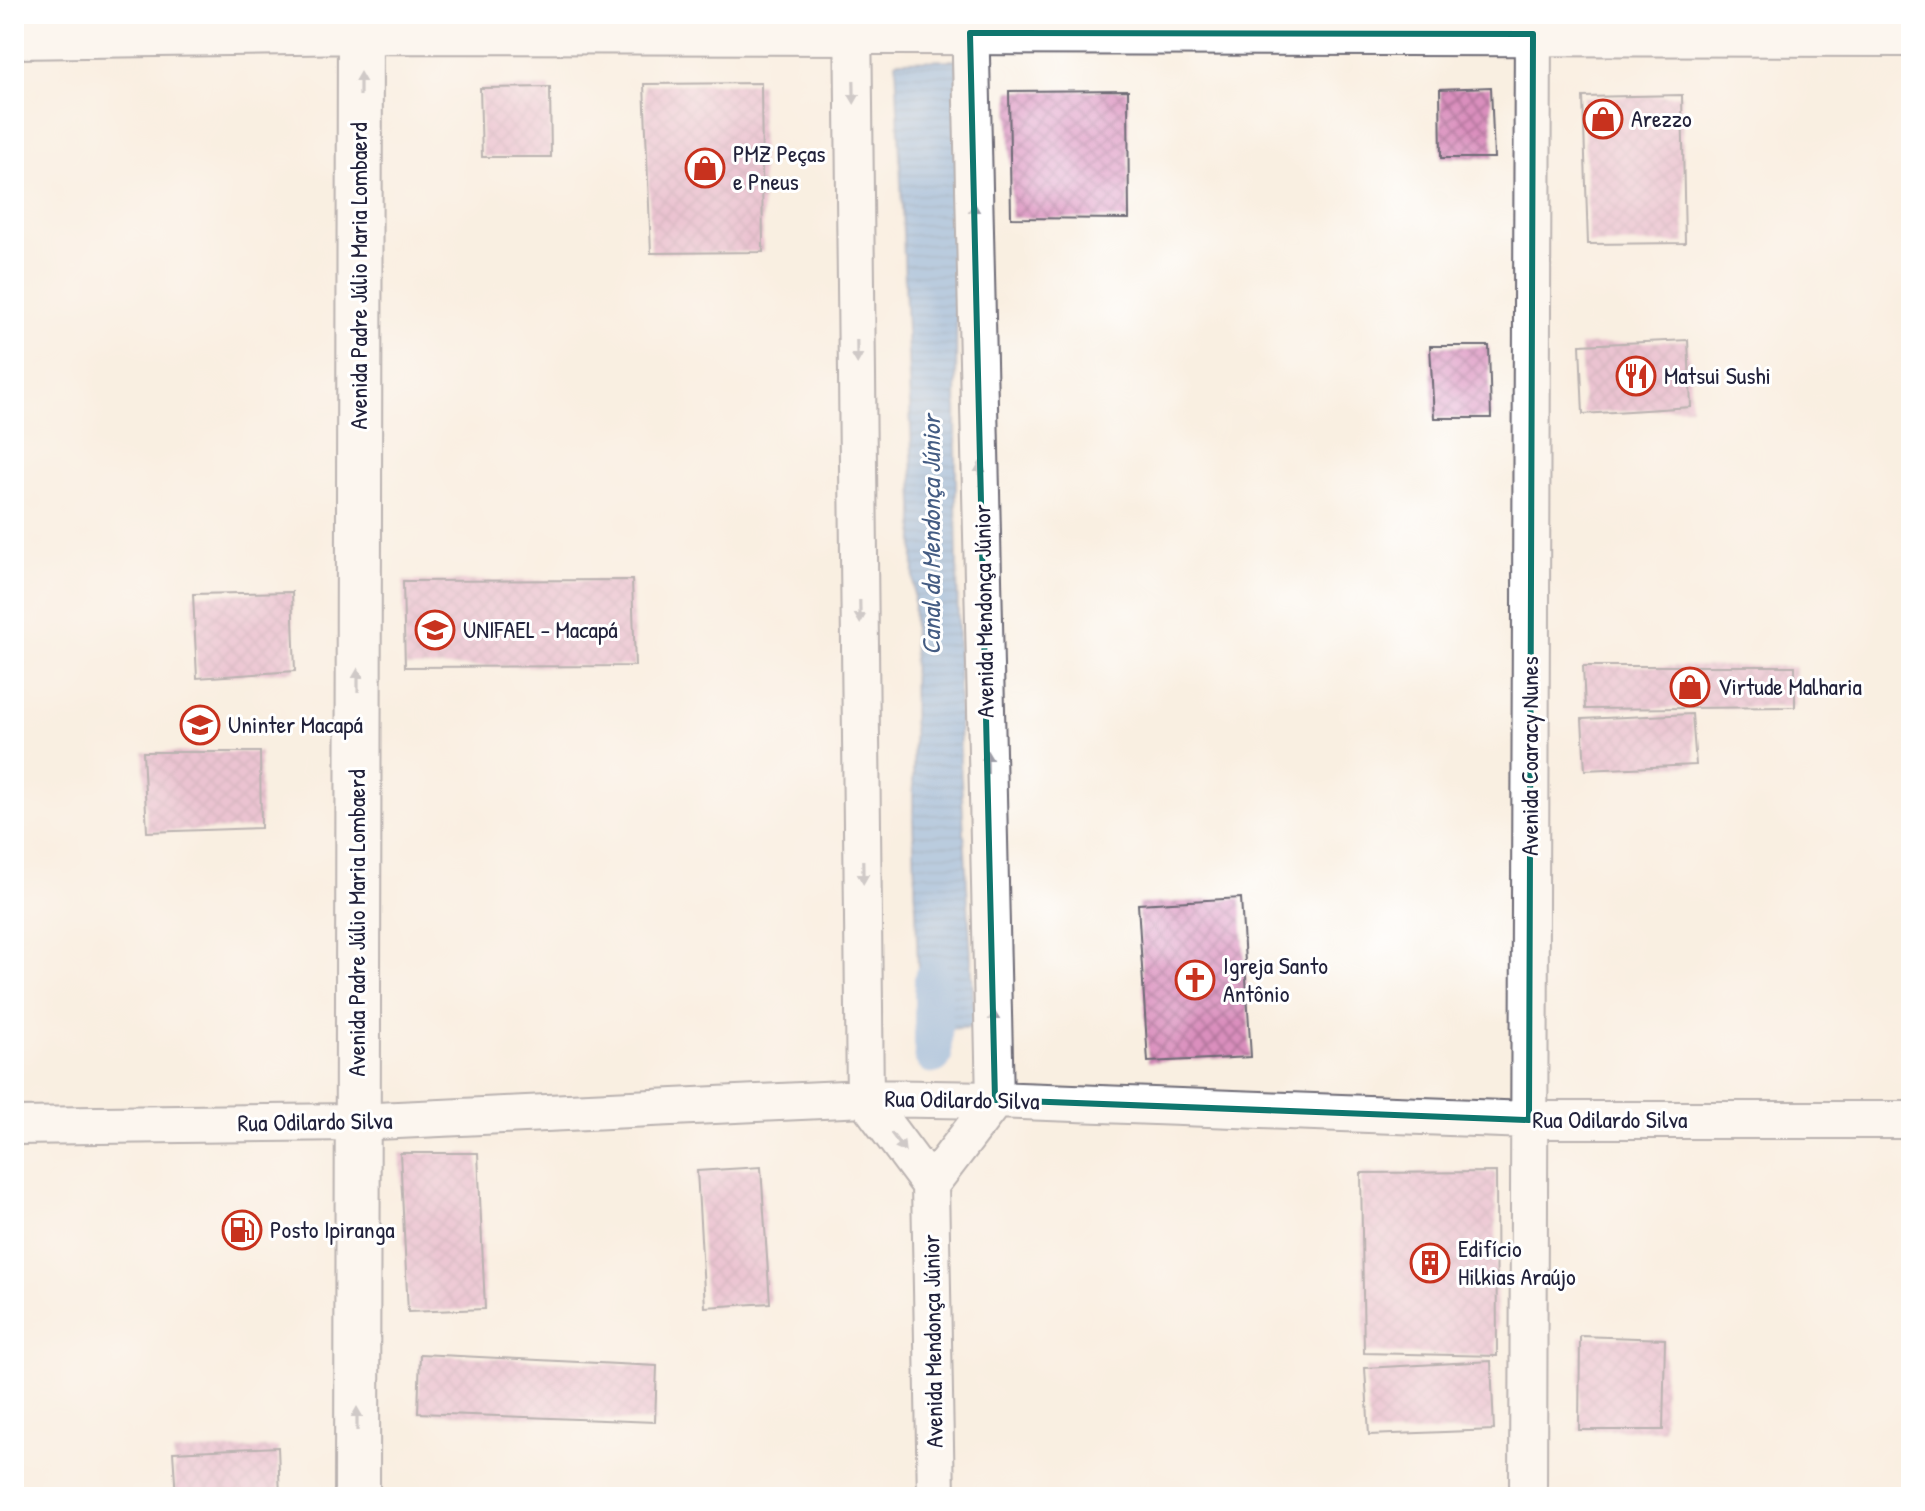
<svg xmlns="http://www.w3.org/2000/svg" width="1925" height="1511" viewBox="0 0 1925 1511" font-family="'Patrick Hand',sans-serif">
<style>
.water{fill:url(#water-rules);stroke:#48628a;stroke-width:2}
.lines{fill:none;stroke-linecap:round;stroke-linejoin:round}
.canal{stroke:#6ea2da;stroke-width:38}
.building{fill:url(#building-cross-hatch)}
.street-casing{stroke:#6d6a75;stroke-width:40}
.secondary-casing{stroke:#6d6a75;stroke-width:48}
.street{stroke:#fff;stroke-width:36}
.secondary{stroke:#fff;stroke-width:44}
.oneway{fill:#9c9ca7}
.marked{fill:none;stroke:#0f766e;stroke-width:6;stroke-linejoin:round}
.labels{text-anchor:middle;stroke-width:6;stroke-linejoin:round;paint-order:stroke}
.poi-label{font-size:24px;fill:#22223b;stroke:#fff;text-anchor:start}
.street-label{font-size:24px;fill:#22223b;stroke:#fff}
.water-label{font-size:26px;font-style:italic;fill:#445c83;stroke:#fff}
</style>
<defs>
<pattern id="water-rules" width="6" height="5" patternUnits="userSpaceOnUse" patternTransform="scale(2)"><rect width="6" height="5" fill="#6ea2da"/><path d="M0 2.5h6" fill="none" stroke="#5a84b2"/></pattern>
<pattern id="building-cross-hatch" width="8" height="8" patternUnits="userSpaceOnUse" patternTransform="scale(2)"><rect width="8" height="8" fill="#da8fbd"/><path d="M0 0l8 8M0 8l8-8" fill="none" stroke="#b0749b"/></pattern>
</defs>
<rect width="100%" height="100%" fill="#fff"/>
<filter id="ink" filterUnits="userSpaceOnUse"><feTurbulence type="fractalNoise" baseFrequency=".0125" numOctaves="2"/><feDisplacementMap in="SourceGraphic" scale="16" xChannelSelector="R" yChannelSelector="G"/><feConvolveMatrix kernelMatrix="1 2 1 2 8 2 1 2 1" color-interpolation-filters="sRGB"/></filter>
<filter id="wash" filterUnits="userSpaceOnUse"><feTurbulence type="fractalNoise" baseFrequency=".006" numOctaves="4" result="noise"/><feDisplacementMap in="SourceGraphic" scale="32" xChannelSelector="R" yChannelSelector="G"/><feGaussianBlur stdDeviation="1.8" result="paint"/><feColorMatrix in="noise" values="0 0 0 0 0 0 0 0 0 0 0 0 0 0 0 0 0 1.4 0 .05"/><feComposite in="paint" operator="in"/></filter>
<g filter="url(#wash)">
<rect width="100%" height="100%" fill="#f9efe1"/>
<path class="water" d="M 957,60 L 956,494 L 960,761 L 975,1027 L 920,1031 L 913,819 L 914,504 L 896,61 Z"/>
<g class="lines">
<path class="canal" d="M 933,978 L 933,1055"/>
</g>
<g id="blocks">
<path class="building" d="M 761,83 L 763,252 L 651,253 L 644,84 Z
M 550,87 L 551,157 L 482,157 L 480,88 Z
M 1491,87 L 1494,158 L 1441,158 L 1440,89 Z
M 1128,90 L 1129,219 L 1011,218 L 1009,91 Z
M 1682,95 L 1685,243 L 1588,244 L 1583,97 Z
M 1688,340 L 1691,407 L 1583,414 L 1580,345 Z
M 1430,346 L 1489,346 L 1491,418 L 1434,418 Z
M 632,580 L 635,666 L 405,667 L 403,581 Z
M 292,592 L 295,671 L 197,678 L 193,594 Z
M 1583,666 L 1795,666 L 1795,707 L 1585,709 Z
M 1692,714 L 1696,765 L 1585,770 L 1582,719 Z
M 143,752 L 260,752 L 261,828 L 147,832 Z
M 1241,898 L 1251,1057 L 1148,1062 L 1138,904 Z
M 400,1153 L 478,1153 L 485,1309 L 408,1312 Z
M 761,1167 L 770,1303 L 705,1307 L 697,1171 Z
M 1496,1172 L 1497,1356 L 1364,1353 L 1361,1173 Z
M 14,1282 L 17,1282 L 18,1342 L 14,1342 Z
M 1580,1336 L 1665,1339 L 1663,1430 L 1579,1430 Z
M 420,1354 L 657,1366 L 655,1422 L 418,1413 Z
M 1491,1361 L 1494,1430 L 1369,1435 L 1365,1368 Z
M 278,1447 L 280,1497 L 176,1497 L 173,1452 Z"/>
</g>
</g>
<g filter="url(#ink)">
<use href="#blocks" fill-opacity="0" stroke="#6d6a75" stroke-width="2"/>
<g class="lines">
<defs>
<path id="street" d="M 853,14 L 865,1098 L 930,1185 L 936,1497
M 14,1126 L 356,1122 L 865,1098 L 995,1100 L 1529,1120 L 1911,1120
M 930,1185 L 995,1100 L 970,14
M 1528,1497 L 1533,14"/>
<path id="secondary" d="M 14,36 L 360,31 L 1911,34
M 357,1497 L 360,14"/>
</defs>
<use href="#street" class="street-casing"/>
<use href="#secondary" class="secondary-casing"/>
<use href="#street" class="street"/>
<use href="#secondary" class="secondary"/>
</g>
<defs><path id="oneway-solid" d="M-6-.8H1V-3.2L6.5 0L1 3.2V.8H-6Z" transform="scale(2)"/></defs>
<g class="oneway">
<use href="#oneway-solid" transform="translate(360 84) rotate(-90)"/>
<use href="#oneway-solid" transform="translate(854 92) rotate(89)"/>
<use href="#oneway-solid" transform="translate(974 214) rotate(-91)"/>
<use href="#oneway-solid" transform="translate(857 352) rotate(89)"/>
<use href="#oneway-solid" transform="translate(980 474) rotate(-91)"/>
<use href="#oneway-solid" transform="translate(860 612) rotate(89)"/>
<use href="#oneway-solid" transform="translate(358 680) rotate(-90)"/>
<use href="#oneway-solid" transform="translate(987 762) rotate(-91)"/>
<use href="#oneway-solid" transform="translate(863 872) rotate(89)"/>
<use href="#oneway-solid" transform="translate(994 1022) rotate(-91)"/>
<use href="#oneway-solid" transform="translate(898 1142) rotate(53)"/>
<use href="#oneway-solid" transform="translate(357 1419) rotate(-90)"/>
</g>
</g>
<path d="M0 0H1925V1511H0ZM 970,33 L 1533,34 L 1529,1120 L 995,1100 Z" fill="#f9efe1" fill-opacity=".55" fill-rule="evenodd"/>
<path class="marked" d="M 970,33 L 1533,34 L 1529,1120 L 995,1100 Z"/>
<defs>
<symbol id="shop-ring" viewBox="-11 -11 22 22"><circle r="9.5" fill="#fff" stroke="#c8321e" stroke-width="1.5"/><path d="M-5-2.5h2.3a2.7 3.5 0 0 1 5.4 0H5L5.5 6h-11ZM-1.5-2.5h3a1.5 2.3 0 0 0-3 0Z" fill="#c8321e"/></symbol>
<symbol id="restaurant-ring" viewBox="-11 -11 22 22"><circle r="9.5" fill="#fff" stroke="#c8321e" stroke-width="1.5"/><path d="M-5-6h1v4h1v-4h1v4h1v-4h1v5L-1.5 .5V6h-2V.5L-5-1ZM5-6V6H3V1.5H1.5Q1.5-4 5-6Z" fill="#c8321e"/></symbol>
<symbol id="university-ring" viewBox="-11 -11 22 22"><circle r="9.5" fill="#fff" stroke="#c8321e" stroke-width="1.5"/><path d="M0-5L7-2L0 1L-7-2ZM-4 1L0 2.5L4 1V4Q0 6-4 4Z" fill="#c8321e"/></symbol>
<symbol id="church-ring" viewBox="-11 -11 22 22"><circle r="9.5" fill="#fff" stroke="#c8321e" stroke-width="1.5"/><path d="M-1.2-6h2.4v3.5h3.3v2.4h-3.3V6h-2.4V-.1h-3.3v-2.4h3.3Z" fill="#c8321e"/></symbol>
<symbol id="fuel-ring" viewBox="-11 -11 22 22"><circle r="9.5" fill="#fff" stroke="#c8321e" stroke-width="1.5"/><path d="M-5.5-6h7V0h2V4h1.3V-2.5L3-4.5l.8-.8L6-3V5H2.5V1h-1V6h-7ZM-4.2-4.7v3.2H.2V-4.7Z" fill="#c8321e"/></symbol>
<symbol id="building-ring" viewBox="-11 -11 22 22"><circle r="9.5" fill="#fff" stroke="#c8321e" stroke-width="1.5"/><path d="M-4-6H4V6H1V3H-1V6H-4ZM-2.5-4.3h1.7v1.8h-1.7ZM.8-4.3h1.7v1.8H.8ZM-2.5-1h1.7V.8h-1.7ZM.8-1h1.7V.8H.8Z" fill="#c8321e"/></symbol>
</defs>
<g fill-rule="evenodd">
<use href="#shop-ring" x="1581" y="97" width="44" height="44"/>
<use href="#shop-ring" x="683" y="146" width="44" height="44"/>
<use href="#restaurant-ring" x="1614" y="354" width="44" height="44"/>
<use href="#university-ring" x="413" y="608" width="44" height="44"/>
<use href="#shop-ring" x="1668" y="665" width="44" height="44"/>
<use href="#university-ring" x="178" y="703" width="44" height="44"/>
<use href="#church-ring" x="1173" y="958" width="44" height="44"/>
<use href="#fuel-ring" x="220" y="1208" width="44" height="44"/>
<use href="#building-ring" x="1408" y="1241" width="44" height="44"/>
</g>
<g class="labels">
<g class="poi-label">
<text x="1631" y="127">Arezzo</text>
<text x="733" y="162">PMZ Peças<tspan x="733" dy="28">e Pneus</tspan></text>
<text x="1664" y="384">Matsui Sushi</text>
<text x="463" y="638">UNIFAEL - Macapá</text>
<text x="1718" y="695">Virtude Malharia</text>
<text x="228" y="733">Uninter Macapá</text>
<text x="1223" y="974">Igreja Santo<tspan x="1223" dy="28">Antônio</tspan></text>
<text x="270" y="1238">Posto Ipiranga</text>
<text x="1458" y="1257">Edifício<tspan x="1458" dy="28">Hilkias Araújo</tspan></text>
</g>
<g class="street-label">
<text transform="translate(359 276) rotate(-90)" y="8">Avenida Padre Júlio Maria Lombaerd</text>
<text transform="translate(984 611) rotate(-91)" y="8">Avenida Mendonça Júnior</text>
<text transform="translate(1530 756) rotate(-90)" y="8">Avenida Coaracy Nunes</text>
<text transform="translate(357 923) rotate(-90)" y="8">Avenida Padre Júlio Maria Lombaerd</text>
<text transform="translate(962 1100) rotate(1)" y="8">Rua Odilardo Silva</text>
<text x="1610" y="1128">Rua Odilardo Silva</text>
<text transform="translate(315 1122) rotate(-1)" y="8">Rua Odilardo Silva</text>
<text transform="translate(933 1341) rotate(-91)" y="8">Avenida Mendonça Júnior</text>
</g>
<g class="water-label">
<text transform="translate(931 535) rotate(-90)" y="9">Canal da Mendonça Júnior</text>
</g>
</g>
<rect width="1925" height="1511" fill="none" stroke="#fff" stroke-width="48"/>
</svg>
